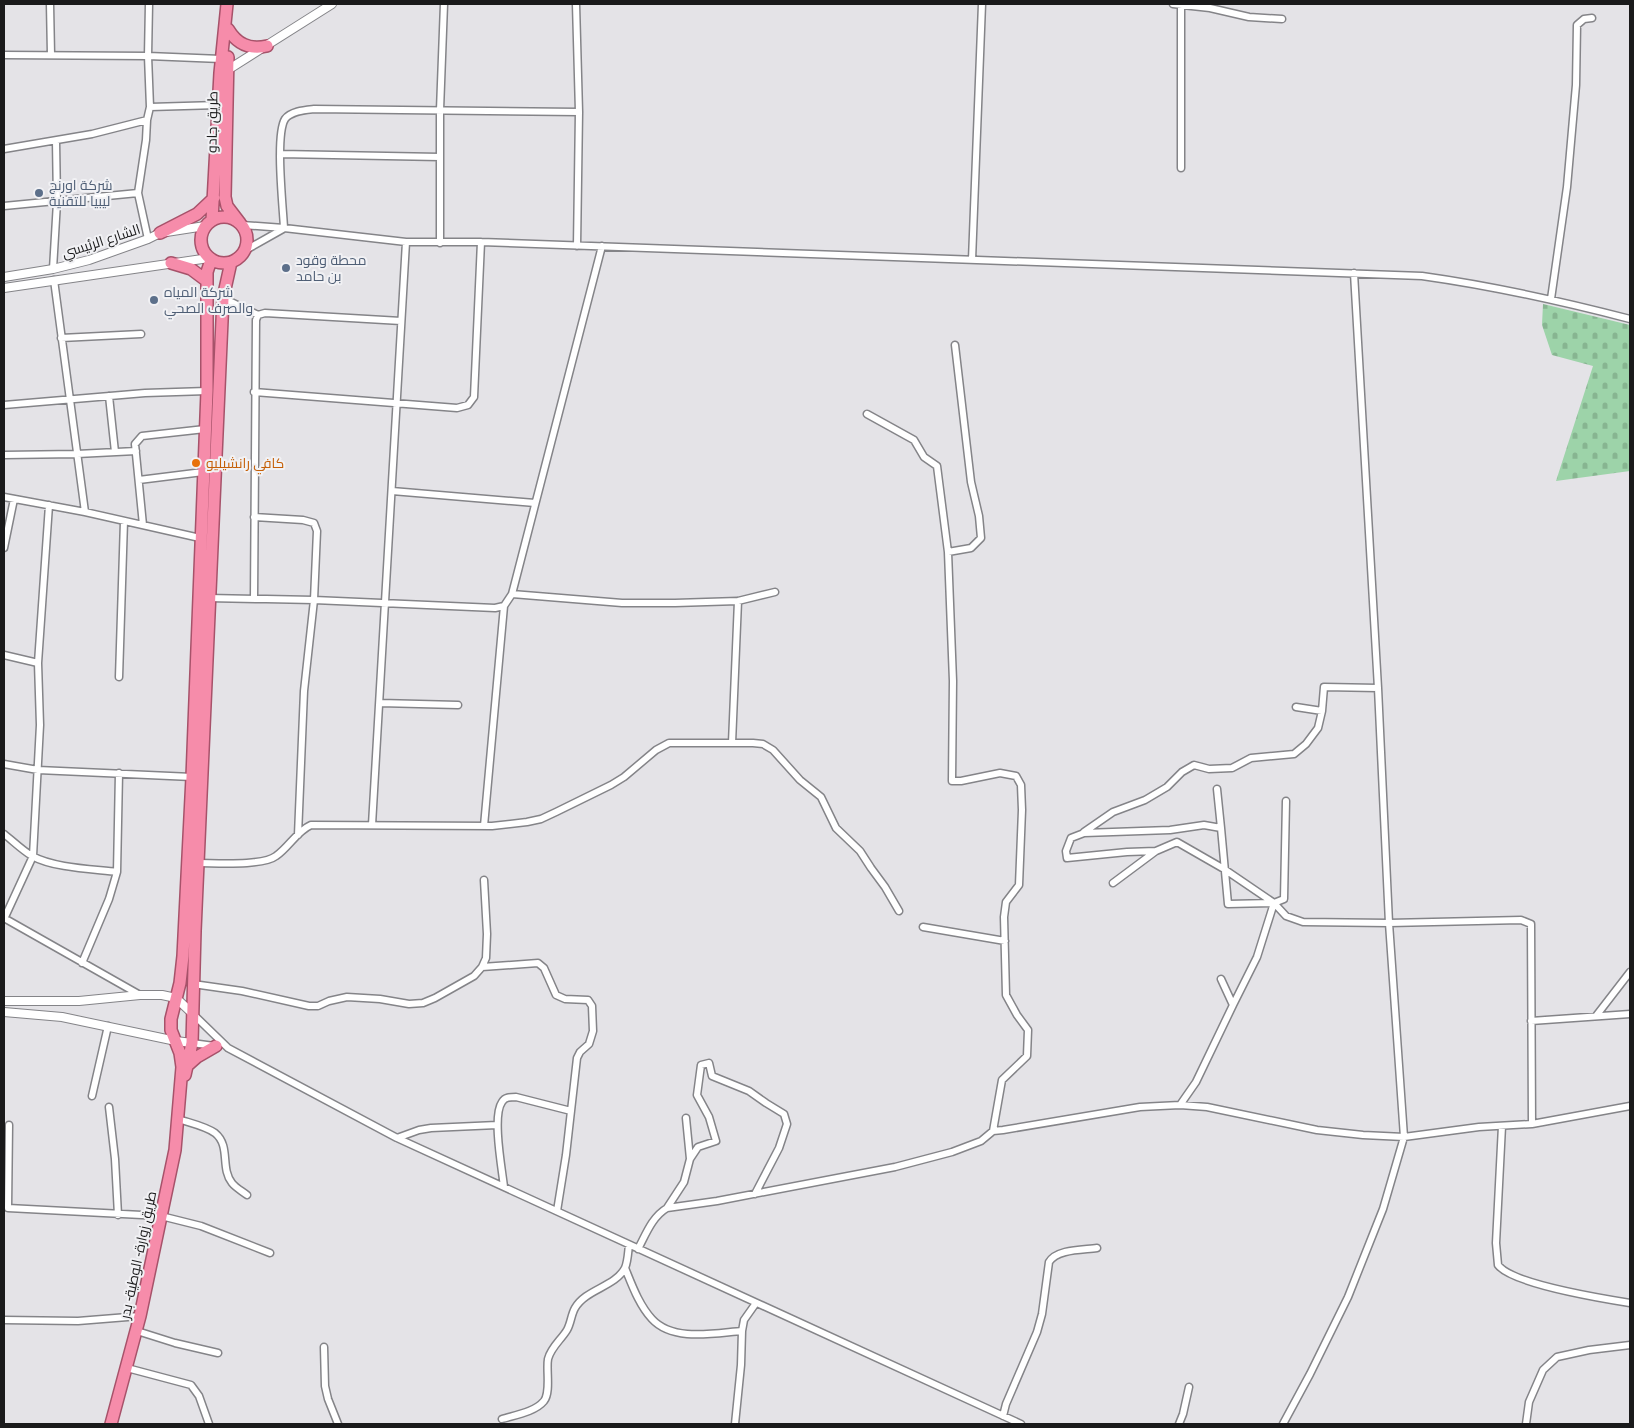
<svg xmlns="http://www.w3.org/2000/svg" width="1634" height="1428" viewBox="0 0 1634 1428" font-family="Roboto,Cairo,sans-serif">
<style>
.cemetery{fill:url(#cemetery-stones)}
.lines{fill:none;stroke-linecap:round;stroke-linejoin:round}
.minor-casing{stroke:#848488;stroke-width:9}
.tertiary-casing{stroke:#848488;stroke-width:10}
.trunk-casing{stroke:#a7526a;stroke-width:14}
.minor{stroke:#fff;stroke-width:6}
.tertiary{stroke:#fff;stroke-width:8}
.trunk{stroke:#f68caa;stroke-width:11}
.service-dot{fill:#5c6f8a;stroke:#f1f1f4;stroke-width:2}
.food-dot{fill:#e8710a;stroke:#f1f1f4;stroke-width:2}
.labels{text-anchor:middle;stroke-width:4;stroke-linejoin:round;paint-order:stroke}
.street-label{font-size:14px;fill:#1a1a1b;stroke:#f1f1f4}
.service-label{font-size:14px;fill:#4e5e75;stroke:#f1f1f4;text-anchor:start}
.food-label{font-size:14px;fill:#c56008;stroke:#f1f1f4;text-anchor:start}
</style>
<defs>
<pattern id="cemetery-stones" width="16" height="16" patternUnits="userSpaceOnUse" patternTransform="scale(1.25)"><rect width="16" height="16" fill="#9dd3a9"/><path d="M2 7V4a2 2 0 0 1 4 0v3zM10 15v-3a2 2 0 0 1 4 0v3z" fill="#87b591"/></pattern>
</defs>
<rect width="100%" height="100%" fill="#e4e3e7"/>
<path class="cemetery" d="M 1543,304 L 1630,325 L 1630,471 L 1556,481 L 1593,366 L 1552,355 L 1542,325 Z"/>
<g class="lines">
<defs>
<path id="minor" d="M 50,4 L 51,55
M 576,4 L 579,112 L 577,246
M 1173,4 L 1210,8 L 1249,17 L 1282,19
M 1181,6 L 1181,168
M 4,55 L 148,56 L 221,59
M 150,107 L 218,105
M 4,149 L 92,134 L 147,120 L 150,107 L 148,56 L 149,4
M 280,154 L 440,157
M 138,193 L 148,239
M 4,206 L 138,193 L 146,140 L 147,120
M 242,225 L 284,228 L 406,242 L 481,242 L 1422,276 C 1493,286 1561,301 1630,319
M 284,228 C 283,207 275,135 285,119 C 291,111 305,110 314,109 L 579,112
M 440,243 L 440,110 L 444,4
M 244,251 L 283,229
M 972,260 L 982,4
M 53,269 L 57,202 L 56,141
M 54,280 L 85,512
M 223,298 L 258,315 L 265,313 L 401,321
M 1551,299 L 1567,187 L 1576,85 L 1577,25 L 1584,19 L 1592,18
M 61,338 L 141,334
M 254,392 L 457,408 L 468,405 L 474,397 L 481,242
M 109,396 L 115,452
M 4,405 L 145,393 L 207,391
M 867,414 L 914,440 L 924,457 L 937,466 L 948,552 L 953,681 L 952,781 L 961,781 L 1000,773 L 1016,776 L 1021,785 L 1022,810 L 1019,885 L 1006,902 L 1004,917 L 1006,995 L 1017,1015 L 1028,1030 L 1027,1056 L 1002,1080 L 993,1131
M 4,455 L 77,454 L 136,451
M 139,480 L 203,472
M 392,491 L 535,503
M 4,497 L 85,512 L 200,538
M 254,517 L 303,520 L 314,523 L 317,531 L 314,600 L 304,691 L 298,835
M 143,525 L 135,444 L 142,436 L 205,429
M 4,548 L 14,499
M 948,552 L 971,548 L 981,538 L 979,516 L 971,482 L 955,345
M 512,594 L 622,603 L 675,603 L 738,601 L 775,592
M 208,598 L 314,600 L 495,608 L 504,606
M 254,599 L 256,320 L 258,315
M 4,655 L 38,663
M 119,677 L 124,521
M 380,703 L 458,705
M 1296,707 L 1322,711 L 1324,687 L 1378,688
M 732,743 L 738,601
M 4,764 L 38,770 L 192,777
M 1217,789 L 1221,828 L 1204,825 L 1170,830 L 1084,833 L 1071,838 L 1066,851 L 1067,858 L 1127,852 L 1156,851 L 1177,842 L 1224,869 L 1274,903 L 1257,957 L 1233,1005
M 372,825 L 406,242
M 484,826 L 504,606 L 512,594 L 602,246
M 1221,828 L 1228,904 L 1274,903 L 1284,899 L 1286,801
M 1084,832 L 1113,812 L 1145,800 L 1167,787 L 1182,772 L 1194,765 L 1209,769 L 1232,768 L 1251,758 L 1294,754 L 1306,744 L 1318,728 L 1322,711
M 4,834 C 13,841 22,850 32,856 C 54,868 92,869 117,872
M 199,863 C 217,863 263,866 276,856 C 289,847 297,831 311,825 L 492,826 L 527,822 L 541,819 L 556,812 L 611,785 L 624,777 L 656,750 L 669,743 L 753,743 L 763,744 L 773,750 L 800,780 L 821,797 L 836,828 L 860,851 L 871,868 L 885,887 L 899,911
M 1113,883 L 1156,851
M 1274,903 L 1286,916 L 1303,922 L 1389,923 L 1521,920 L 1531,924 L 1532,1124
M 4,918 L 140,995
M 4,919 L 33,856 L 40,725 L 38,663 L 49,505
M 923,927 L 1005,941
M 82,963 L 109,899 L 117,872 L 119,773
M 482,967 L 538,963 L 544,968 L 556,995 L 565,999 L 588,1000 L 592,1006 L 593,1031 L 589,1044 L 580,1052 L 577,1058 L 566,1155 L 557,1211
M 193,984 L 242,991 L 309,1006 L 318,1006 L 329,1001 L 347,997 L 380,999 L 409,1004 L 423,1003 L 435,998 L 474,976 L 482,967 L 486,958 L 487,934 L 484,880
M 193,1014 L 228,1048 L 397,1138 L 1021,1424
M 1596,1016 L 1630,972
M 1531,1021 L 1630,1014
M 192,1043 L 214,1046
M 92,1096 L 108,1026
M 1180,1105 L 1196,1082 L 1233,1005 L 1221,979
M 109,1107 L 115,1159 L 118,1215
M 686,1118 L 690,1159
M 178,1119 C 190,1123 205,1126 215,1133 C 231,1146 220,1168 232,1183 C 236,1188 242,1191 247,1195
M 9,1125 L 8,1208 L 161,1216 L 201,1226 L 270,1253
M 1502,1126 L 1496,1243 L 1498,1265 C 1512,1284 1605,1299 1630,1303
M 397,1138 L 419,1130 L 431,1128 L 497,1125
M 504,1187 C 502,1169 492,1116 502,1102 C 505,1097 510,1097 516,1097 L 571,1111
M 667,1208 L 684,1182 L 690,1159 L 698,1147 L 716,1141 L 709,1117 L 697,1095 L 701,1065 L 709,1063 L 712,1076 L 749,1091 L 766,1103 L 784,1114 L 787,1124 L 779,1148 L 755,1194
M 638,1249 C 646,1234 652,1217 667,1208 L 717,1201 L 895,1167 L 952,1152 L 981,1141 L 993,1131 L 1003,1130 L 1140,1107 L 1180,1105 L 1207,1107 L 1317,1130 L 1363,1135 L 1404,1137 L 1479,1127 L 1532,1124 L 1630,1106
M 625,1268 C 632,1285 639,1305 652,1319 C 673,1342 715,1333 742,1331
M 4,1320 L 78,1321 L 140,1316
M 137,1331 L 175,1343 L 218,1353
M 324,1347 L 325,1386 L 328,1399 L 338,1424
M 127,1368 L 191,1385 L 199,1396 L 209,1424
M 1003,1416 L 1006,1404 L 1037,1332 L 1042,1314 L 1049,1262 C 1057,1249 1082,1250 1097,1248
M 502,1419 C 515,1415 535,1412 544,1401 C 551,1392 546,1370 548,1359 C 551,1347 561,1340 567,1330 C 571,1323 571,1315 575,1308 C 586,1289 615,1287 625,1268 C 628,1261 628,1252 629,1245
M 735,1424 L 741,1365 L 742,1331 L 744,1320 L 756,1303
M 1179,1424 L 1183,1414 L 1189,1387
M 1283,1424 L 1310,1374 L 1348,1297 L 1383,1209 L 1404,1137 L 1389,923 L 1378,688 L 1354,273
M 1526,1424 L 1529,1402 L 1543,1370 L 1557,1357 L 1589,1350 L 1630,1345"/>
<path id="tertiary" d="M 226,71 L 332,4
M 4,277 L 53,269 L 89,260 L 148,239 L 160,233 L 205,226
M 4,288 L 209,258
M 4,1001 L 79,1001 L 140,995 L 162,995 L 176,998 L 193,1014
M 4,1012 L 62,1017 L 176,1041 L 192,1043"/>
<path id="trunk" d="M 228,29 C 237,44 249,50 267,46
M 228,57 L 225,197 L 227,206 L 240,223
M201 240a23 23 0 1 1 46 0a23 23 0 1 1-46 0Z
M 212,220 L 220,73 L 227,4
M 160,233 L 197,214 L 214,198
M 171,263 L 191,269 L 207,281
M 188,1065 L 197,1057 L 216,1046
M 185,1075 L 192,1043 L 195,931 L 223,298 L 231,262
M 111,1424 L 140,1316 L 175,1150 L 182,1067 L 180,1053 L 171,1030 L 171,1019 L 180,983 L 183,956 L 192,777 L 207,391 L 207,272 L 211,260"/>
</defs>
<use href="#minor" class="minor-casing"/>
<use href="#tertiary" class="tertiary-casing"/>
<use href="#trunk" class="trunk-casing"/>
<use href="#minor" class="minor"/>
<use href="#tertiary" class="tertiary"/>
<use href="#trunk" class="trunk"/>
</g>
<g class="service-dot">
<circle cx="39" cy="193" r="5"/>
<circle cx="286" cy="268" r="5"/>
<circle cx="154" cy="300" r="5"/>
</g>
<circle class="food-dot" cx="196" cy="463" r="5"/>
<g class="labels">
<g class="street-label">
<text transform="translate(212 122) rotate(-89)" y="5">طريق جادو</text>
<text transform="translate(101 241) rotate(-18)" y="5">الشارع الرئيسي</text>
<text transform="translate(138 1255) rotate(-78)" y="5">طريق زوارة- الوطية- بدر</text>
</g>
<g class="service-label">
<text x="49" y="190">شركة اورنج<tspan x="49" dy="16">ليبيا للتقنية</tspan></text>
<text x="296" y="265">محطة وقود<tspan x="296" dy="16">بن حامد</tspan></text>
<text x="164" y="297">شركة المياه<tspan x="164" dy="16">والصرف الصحي</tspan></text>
</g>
<g class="food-label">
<text x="206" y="468">كافي رانشيليو</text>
</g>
</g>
<rect width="1634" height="1428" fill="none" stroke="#1a1a1b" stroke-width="10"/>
</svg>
